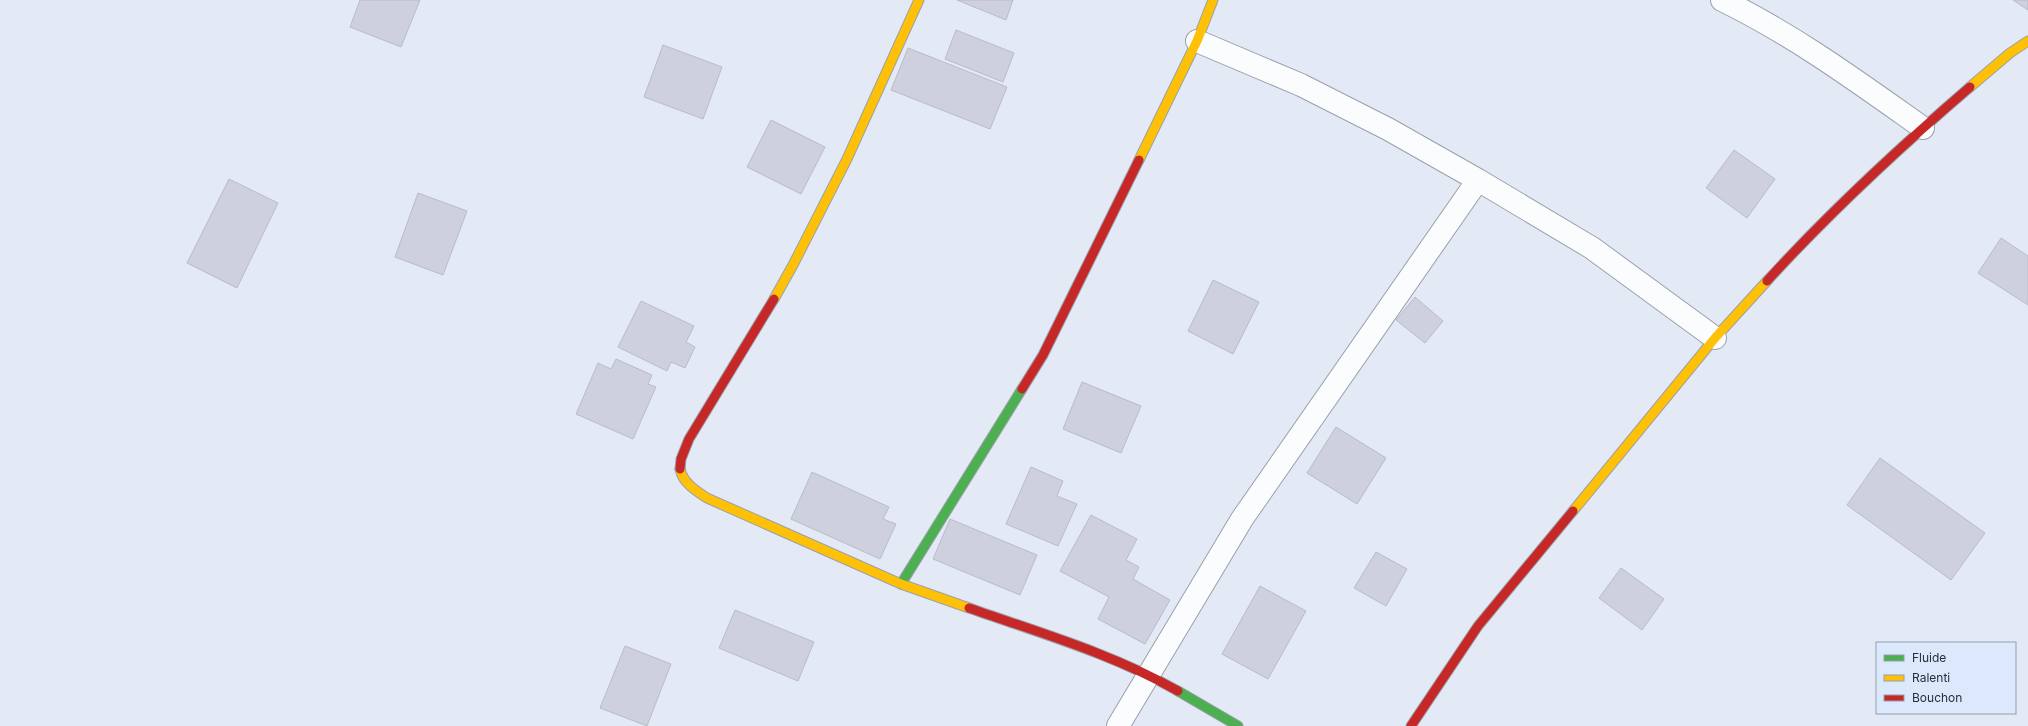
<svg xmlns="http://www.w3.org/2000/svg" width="2028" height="726" viewBox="0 0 2028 726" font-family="Inter,sans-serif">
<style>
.building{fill:#ced1dd;stroke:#b8bcc7}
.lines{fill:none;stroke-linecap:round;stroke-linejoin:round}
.street-casing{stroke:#9aa1ab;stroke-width:24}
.fast-casing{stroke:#9aa1ab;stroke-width:11}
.slow-casing{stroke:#9aa1ab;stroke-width:11}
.jam-casing{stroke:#9aa1ab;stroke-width:11}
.street{stroke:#fbfcfe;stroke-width:22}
.fast{stroke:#4caf50;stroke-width:9}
.slow{stroke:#ffc107;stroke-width:9}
.jam{stroke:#c62828;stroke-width:9}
</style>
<rect width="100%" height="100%" fill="#e3eaf5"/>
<path class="building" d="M 360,0 L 420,0 L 401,47 L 350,27 Z
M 957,0 L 1013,0 L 1006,20 Z
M 2013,0 L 2028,0 L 2028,10 Z
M 956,30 L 1014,53 L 1003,82 L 945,59 Z
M 663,45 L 722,67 L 703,119 L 644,97 Z
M 908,48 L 1007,87 L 990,129 L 891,90 Z
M 771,120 L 825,147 L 801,194 L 747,167 Z
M 1734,150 L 1775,179 L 1747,218 L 1706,188 Z
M 229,179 L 278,203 L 237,288 L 187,263 Z
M 418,193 L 467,211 L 443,275 L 395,257 Z
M 2001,238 L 2028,256 L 2028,305 L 1978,273 Z
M 1213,280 L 1259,302 L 1233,354 L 1188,331 Z
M 1415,297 L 1443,321 L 1425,343 L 1396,320 Z
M 641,301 L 694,326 L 686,342 L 695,347 L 685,368 L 671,362 L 667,371 L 618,347 Z
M 616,359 L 652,375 L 648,384 L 656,387 L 633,439 L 576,414 L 598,363 L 611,369 Z
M 1082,382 L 1141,406 L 1121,453 L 1063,429 Z
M 1336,427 L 1386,458 L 1357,504 L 1307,473 Z
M 1880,458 L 1985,533 L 1951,580 L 1847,505 Z
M 1031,467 L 1063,481 L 1057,496 L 1077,504 L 1058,546 L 1006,524 Z
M 812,472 L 889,507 L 883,519 L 896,524 L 880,559 L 791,519 Z
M 1091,515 L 1137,539 L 1126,560 L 1139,567 L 1133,579 L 1170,600 L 1145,644 L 1098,619 L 1109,597 L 1060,571 Z
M 950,519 L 1037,555 L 1020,595 L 933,559 Z
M 1376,552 L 1407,569 L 1386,606 L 1354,588 Z
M 1621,568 L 1664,599 L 1642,630 L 1599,598 Z
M 1260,586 L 1306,611 L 1268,679 L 1222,654 Z
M 735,610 L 814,642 L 798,681 L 719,648 Z
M 625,646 L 671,664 L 647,726 L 600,708 Z"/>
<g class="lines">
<defs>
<path id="street" d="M 1722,0 C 1794,35 1858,82 1923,128
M 1197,41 L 1301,85 L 1388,129 L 1478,180 L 1592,248 L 1715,338
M 1118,726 L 1242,519 L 1478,180"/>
<path id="fast" d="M 901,584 L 1022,389
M 1178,691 L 1238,726"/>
<path id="slow" d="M 1970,87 L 2010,53 L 2028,41
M 1139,160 L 1197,41 L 1213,0
M 774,299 L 793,265 L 847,159 L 919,0
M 680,469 C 683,483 696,491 707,498 L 901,584 L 969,608
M 1573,511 L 1715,338 L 1767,281"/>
<path id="jam" d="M 1767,281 C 1830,212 1899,148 1970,87
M 1022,389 L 1043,355 L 1139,160
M 680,469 L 681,459 L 689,439 L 774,299
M 969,608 C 1040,633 1113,654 1178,691
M 1411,726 L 1478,626 L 1573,511"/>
</defs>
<use href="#street" class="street-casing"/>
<use href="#fast" class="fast-casing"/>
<use href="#slow" class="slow-casing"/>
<use href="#jam" class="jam-casing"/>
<use href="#street" class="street"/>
<use href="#fast" class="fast"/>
<use href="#slow" class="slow"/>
<use href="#jam" class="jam"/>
</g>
<rect x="1876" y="642" width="140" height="72" fill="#dce8fc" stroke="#939eaf"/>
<rect x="1884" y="655" width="20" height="6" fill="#4caf50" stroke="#939eaf"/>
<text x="1912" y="662" font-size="12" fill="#262e3b">Fluide</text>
<rect x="1884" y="675" width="20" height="6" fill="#ffc107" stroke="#939eaf"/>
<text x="1912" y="682" font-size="12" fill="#262e3b">Ralenti</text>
<rect x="1884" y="695" width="20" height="6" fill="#c62828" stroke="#939eaf"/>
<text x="1912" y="702" font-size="12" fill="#262e3b">Bouchon</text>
</svg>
